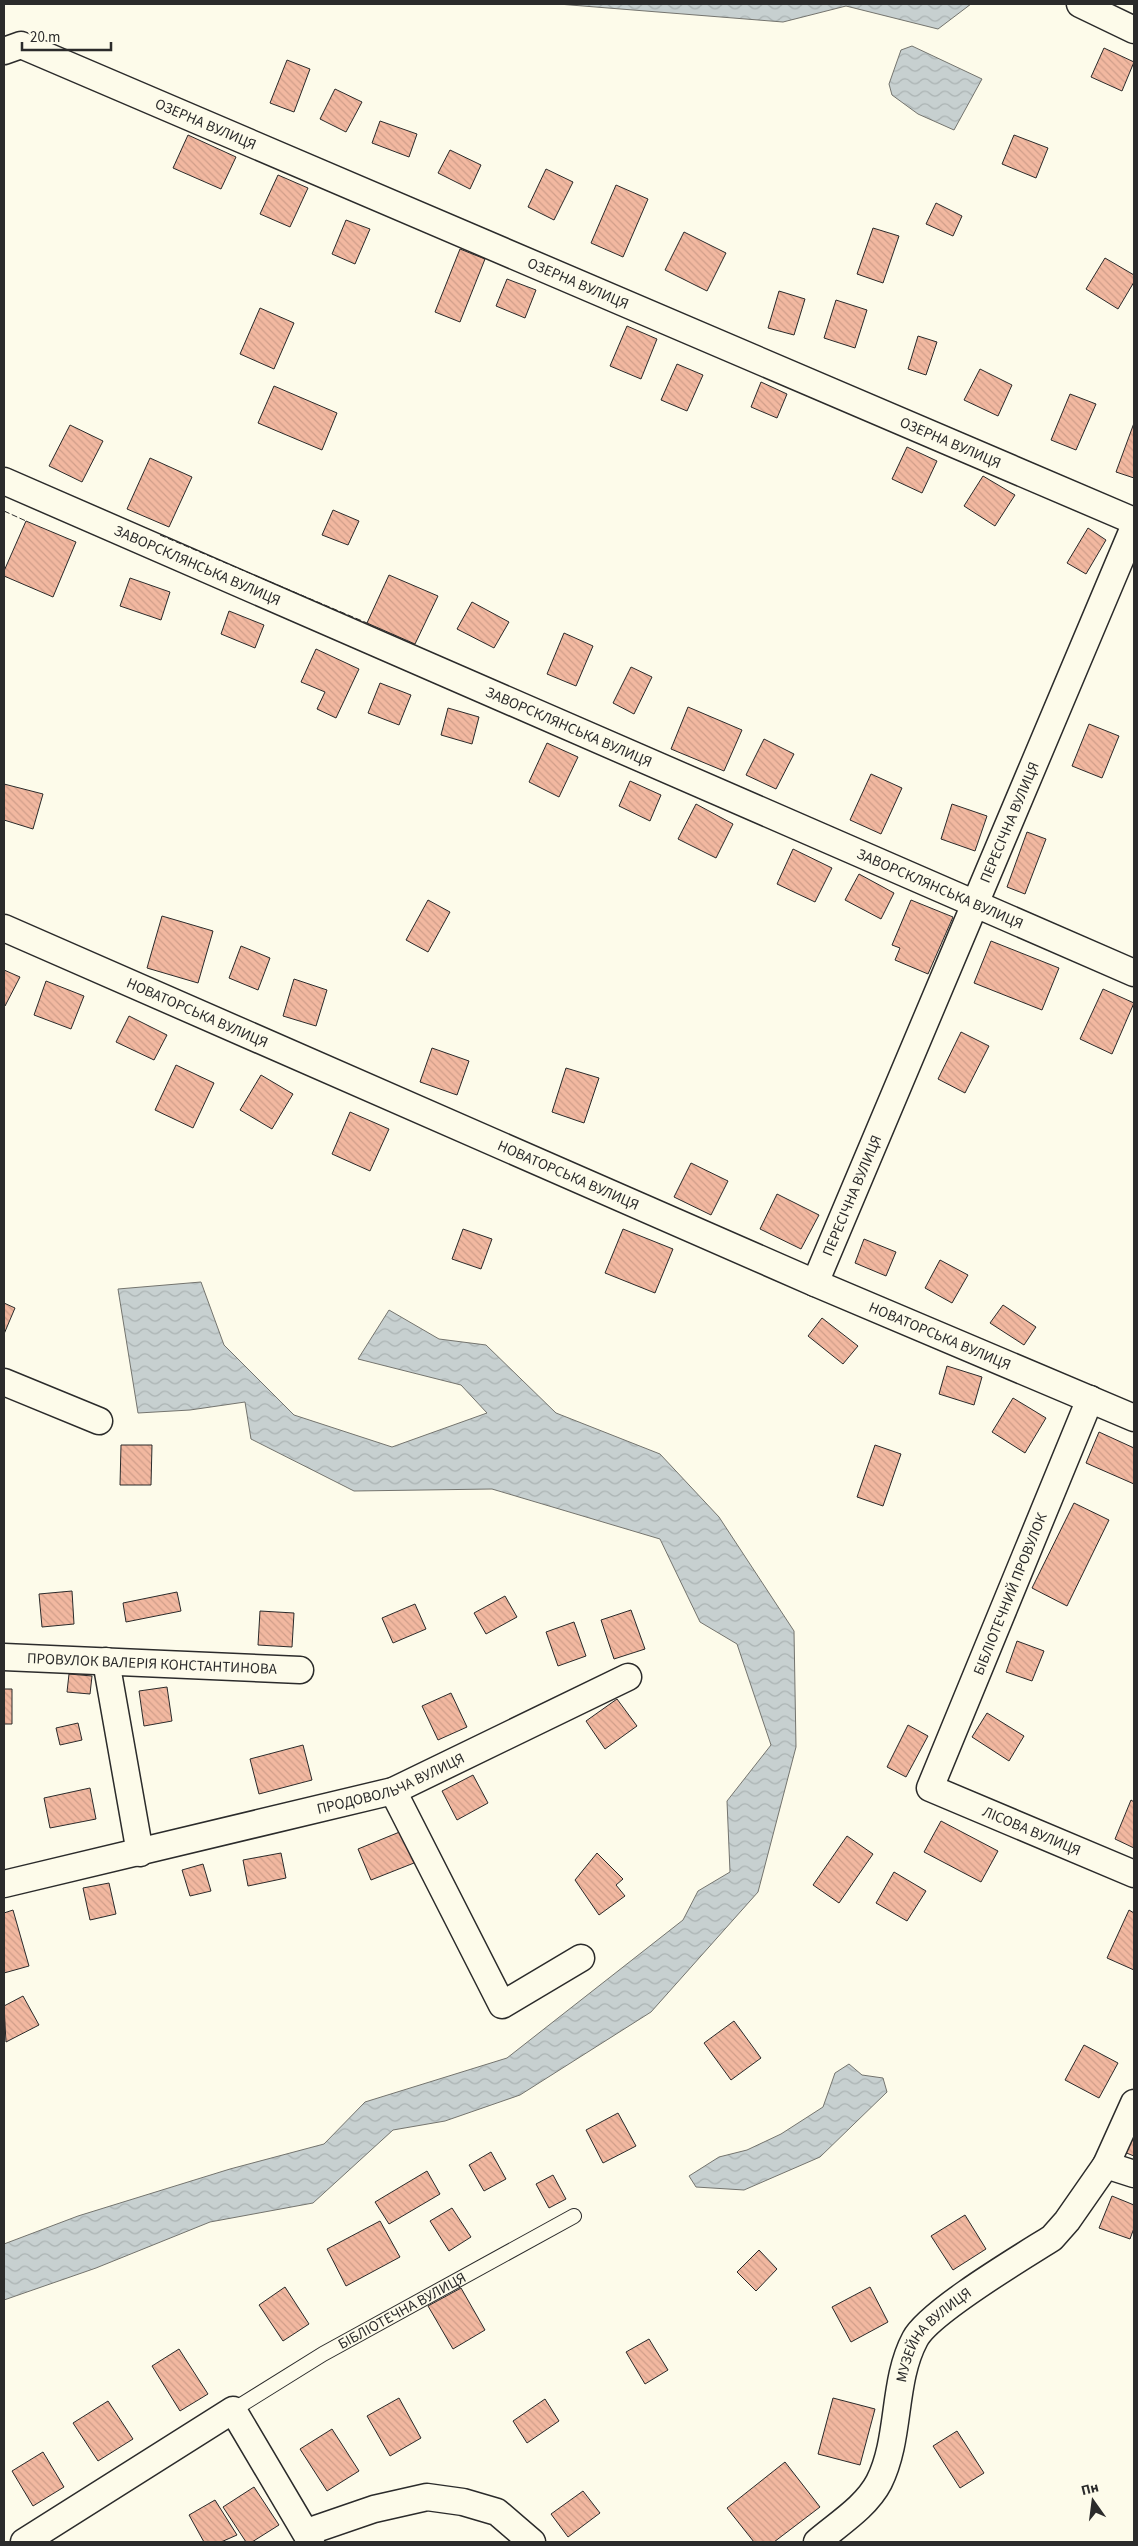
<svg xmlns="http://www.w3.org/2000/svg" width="1138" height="2546" viewBox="0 0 1138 2546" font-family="'Source Sans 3',sans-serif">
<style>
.water{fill:url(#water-waves);stroke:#74746e}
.building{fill:url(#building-back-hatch);stroke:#2b2b2b}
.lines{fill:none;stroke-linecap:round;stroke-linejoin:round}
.service-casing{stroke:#2b2b2b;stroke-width:16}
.minor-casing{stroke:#2b2b2b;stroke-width:29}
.service{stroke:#fdfbea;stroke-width:14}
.minor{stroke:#fdfbea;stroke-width:26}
.fence{stroke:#2b2b2b;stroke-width:1;stroke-dasharray:6 2.5;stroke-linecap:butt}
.labels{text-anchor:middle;stroke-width:4;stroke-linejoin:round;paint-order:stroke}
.street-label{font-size:15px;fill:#2b2b2b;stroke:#fdfbea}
</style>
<defs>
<pattern id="water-waves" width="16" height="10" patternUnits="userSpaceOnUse" patternTransform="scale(1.25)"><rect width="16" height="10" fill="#c7d0d0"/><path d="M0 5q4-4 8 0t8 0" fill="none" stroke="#abb3b3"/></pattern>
<pattern id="building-back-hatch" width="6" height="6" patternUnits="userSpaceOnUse" patternTransform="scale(1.25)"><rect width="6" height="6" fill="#f2b8a0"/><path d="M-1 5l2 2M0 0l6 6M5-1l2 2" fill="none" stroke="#d09e8a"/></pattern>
</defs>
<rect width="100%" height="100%" fill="#fdfbea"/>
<path class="water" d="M 558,4 L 971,4 L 938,29 L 846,6 L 783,22 Z
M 912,46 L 982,79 L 954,130 L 918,114 L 892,95 L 889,84 L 901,50 Z
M 201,1282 L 224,1345 L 294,1415 L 392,1447 L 487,1413 L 461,1385 L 358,1359 L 389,1310 L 439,1339 L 486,1345 L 556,1413 L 660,1454 L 719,1517 L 794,1631 L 796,1747 L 758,1892 L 651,2012 L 520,2095 L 445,2121 L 393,2130 L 313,2203 L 210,2222 L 96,2268 L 4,2300 L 4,2244 L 78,2216 L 230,2169 L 324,2144 L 365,2102 L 507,2058 L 683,1920 L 698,1891 L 730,1872 L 727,1801 L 771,1745 L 737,1644 L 700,1622 L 660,1539 L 492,1489 L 354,1491 L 251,1439 L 245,1402 L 190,1410 L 138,1413 L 118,1289 Z
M 849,2064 L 862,2075 L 883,2078 L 887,2092 L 820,2157 L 744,2190 L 696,2187 L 689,2176 L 719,2157 L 747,2150 L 781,2134 L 823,2107 L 835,2073 Z"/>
<path class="building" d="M 1104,48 L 1134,62 L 1122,91 L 1091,77 Z
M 287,60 L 310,69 L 294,112 L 270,103 Z
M 335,89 L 362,102 L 346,132 L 320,119 Z
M 380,121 L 417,134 L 409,157 L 372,143 Z
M 188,135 L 236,157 L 221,189 L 173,168 Z
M 1014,135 L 1048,148 L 1036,178 L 1002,164 Z
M 450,150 L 481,165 L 470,189 L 438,173 Z
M 546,169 L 573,182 L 554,220 L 528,207 Z
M 278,175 L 308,188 L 290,227 L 260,214 Z
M 616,185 L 648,199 L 623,257 L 591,243 Z
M 936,203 L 962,216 L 953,236 L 926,224 Z
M 346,220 L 370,229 L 355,264 L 332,254 Z
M 873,228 L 899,236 L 883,283 L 857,274 Z
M 684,232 L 726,253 L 707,291 L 665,270 Z
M 460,249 L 485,259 L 460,322 L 435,312 Z
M 1105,258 L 1134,275 L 1134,282 L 1118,309 L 1086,289 Z
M 507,279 L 536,290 L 525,318 L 496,306 Z
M 779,291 L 805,299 L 794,335 L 768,328 Z
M 836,300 L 867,310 L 855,348 L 824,338 Z
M 260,308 L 294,323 L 274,369 L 240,354 Z
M 627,326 L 657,339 L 641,379 L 610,366 Z
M 918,336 L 937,342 L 926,375 L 908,369 Z
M 677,364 L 703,375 L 687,411 L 661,400 Z
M 980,369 L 1012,385 L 998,416 L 964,400 Z
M 761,382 L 787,394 L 777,418 L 751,407 Z
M 274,386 L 337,413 L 322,450 L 258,423 Z
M 1070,394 L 1096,404 L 1076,450 L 1051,440 Z
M 1134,423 L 1134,478 L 1116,472 Z
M 70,425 L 103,441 L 82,482 L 49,466 Z
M 907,447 L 937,461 L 922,493 L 892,479 Z
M 150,458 L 192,477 L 169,527 L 127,509 Z
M 983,476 L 1015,495 L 995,526 L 964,506 Z
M 333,510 L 359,521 L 348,545 L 322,535 Z
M 26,521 L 76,542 L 53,597 L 4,576 L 4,571 Z
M 1088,528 L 1106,540 L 1086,574 L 1067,563 Z
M 389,575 L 438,596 L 415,644 L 367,623 Z
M 130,578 L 170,592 L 161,620 L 120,606 Z
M 472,602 L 509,622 L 494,648 L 457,629 Z
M 229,611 L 264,625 L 255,648 L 221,634 Z
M 564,633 L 593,646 L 576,686 L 547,674 Z
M 316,649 L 359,669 L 336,718 L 317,709 L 325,692 L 301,682 Z
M 631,667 L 652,677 L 634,714 L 613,703 Z
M 380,683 L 411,695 L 399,725 L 368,713 Z
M 688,707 L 742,730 L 724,771 L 671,749 Z
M 448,708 L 479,717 L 472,744 L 441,735 Z
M 1089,724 L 1119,736 L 1102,778 L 1072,766 Z
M 764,739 L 794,754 L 776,789 L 746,775 Z
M 547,743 L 578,757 L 559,797 L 529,782 Z
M 871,774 L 902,788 L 881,834 L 850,820 Z
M 630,781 L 661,795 L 650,821 L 619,806 Z
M 4,784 L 43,794 L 33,829 L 4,820 Z
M 696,804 L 733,824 L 716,858 L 678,839 Z
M 952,804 L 987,816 L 975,851 L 941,839 Z
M 1027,832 L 1046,839 L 1025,894 L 1007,887 Z
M 793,849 L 832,868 L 815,902 L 777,884 Z
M 859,874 L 894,893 L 881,919 L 845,900 Z
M 428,900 L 450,912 L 428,952 L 406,940 Z
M 911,900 L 953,917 L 928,974 L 895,960 L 900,948 L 892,945 Z
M 162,916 L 213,931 L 198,983 L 147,968 Z
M 991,941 L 1059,968 L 1042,1010 L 974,983 Z
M 241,946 L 270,958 L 258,990 L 229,978 Z
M 4,970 L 20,977 L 5,1006 L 4,1006 Z
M 294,979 L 327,990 L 316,1026 L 283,1016 Z
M 46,981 L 84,996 L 71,1029 L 34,1015 Z
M 1103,989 L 1134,1003 L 1112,1054 L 1080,1039 Z
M 129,1016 L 167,1035 L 154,1060 L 116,1042 Z
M 961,1032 L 989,1046 L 965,1093 L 938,1079 Z
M 432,1048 L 469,1061 L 457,1095 L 420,1082 Z
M 176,1065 L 214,1083 L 193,1128 L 155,1110 Z
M 566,1068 L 599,1078 L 584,1123 L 552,1112 Z
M 261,1075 L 293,1094 L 272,1129 L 240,1110 Z
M 350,1112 L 389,1129 L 370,1171 L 332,1154 Z
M 691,1163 L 728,1181 L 711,1215 L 674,1197 Z
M 777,1194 L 819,1215 L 801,1249 L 760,1229 Z
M 463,1229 L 492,1239 L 481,1269 L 452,1259 Z
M 623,1229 L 673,1249 L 655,1293 L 605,1273 Z
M 864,1239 L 896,1252 L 886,1276 L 855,1263 Z
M 940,1260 L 968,1275 L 952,1303 L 925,1288 Z
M 4,1303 L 15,1308 L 4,1334 Z
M 1003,1305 L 1036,1327 L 1024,1345 L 990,1323 Z
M 822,1318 L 858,1346 L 843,1364 L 808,1336 Z
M 947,1366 L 982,1377 L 974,1405 L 939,1394 Z
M 1013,1398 L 1046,1418 L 1025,1453 L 992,1432 Z
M 1099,1432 L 1134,1448 L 1134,1484 L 1086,1463 Z
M 121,1445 L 152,1445 L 151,1485 L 120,1485 Z
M 875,1445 L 901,1454 L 883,1506 L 857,1497 Z
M 1074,1503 L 1109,1520 L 1067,1606 L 1032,1588 Z
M 72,1591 L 74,1624 L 42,1627 L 39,1594 Z
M 177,1592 L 181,1611 L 126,1622 L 123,1603 Z
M 505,1596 L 517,1617 L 486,1634 L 474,1613 Z
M 415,1604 L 426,1629 L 393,1643 L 382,1618 Z
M 631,1610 L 645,1649 L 614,1659 L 601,1620 Z
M 260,1611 L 294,1613 L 292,1647 L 258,1645 Z
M 574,1622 L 586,1656 L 558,1666 L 546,1632 Z
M 1017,1641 L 1044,1651 L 1032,1681 L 1006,1672 Z
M 69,1674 L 92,1676 L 90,1694 L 67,1692 Z
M 167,1687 L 172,1721 L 144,1726 L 139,1691 Z
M 4,1689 L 12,1689 L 12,1724 L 4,1724 Z
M 451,1693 L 467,1727 L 438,1740 L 422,1706 Z
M 617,1699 L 637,1726 L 605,1749 L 586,1721 Z
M 987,1713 L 1024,1736 L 1009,1761 L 972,1737 Z
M 78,1723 L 82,1740 L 60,1745 L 56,1728 Z
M 908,1725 L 928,1736 L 906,1777 L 887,1767 Z
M 303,1745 L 312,1780 L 259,1794 L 250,1759 Z
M 473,1775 L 488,1803 L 457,1820 L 442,1791 Z
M 90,1788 L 96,1819 L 50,1828 L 44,1798 Z
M 1131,1800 L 1134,1802 L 1134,1848 L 1115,1839 Z
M 941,1821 L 998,1851 L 981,1882 L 924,1852 Z
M 402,1831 L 414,1863 L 371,1880 L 358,1849 Z
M 847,1836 L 873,1854 L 839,1903 L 813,1885 Z
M 281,1853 L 286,1878 L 248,1886 L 243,1860 Z
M 597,1853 L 623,1879 L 616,1885 L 625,1896 L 599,1915 L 575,1880 Z
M 203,1864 L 211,1891 L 190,1896 L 182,1870 Z
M 894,1872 L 926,1891 L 907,1921 L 876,1903 Z
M 109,1883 L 116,1914 L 90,1920 L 83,1888 Z
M 13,1910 L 29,1966 L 4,1973 L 4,1913 Z
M 1129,1910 L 1134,1913 L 1134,1970 L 1107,1958 Z
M 23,1996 L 39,2025 L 6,2042 L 4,2006 Z
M 734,2021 L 761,2058 L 731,2080 L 704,2043 Z
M 1084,2045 L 1118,2063 L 1099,2098 L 1065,2080 Z
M 618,2113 L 636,2146 L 603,2163 L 586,2130 Z
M 1134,2133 L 1134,2156 L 1124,2152 Z
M 491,2152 L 506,2179 L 484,2191 L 469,2165 Z
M 427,2171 L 440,2194 L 389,2224 L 375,2202 Z
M 553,2175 L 566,2199 L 549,2208 L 536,2184 Z
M 1112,2196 L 1134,2205 L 1134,2228 L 1130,2239 L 1099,2228 Z
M 452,2208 L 471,2237 L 449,2251 L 430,2221 Z
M 965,2215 L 986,2249 L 953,2270 L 931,2236 Z
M 380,2221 L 400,2257 L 346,2286 L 327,2249 Z
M 759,2250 L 777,2269 L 756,2291 L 737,2272 Z
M 285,2287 L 309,2324 L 283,2341 L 259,2305 Z
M 870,2287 L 888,2322 L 851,2342 L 832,2307 Z
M 461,2288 L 485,2330 L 453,2349 L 428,2306 Z
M 649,2339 L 668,2370 L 645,2384 L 626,2352 Z
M 179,2349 L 208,2394 L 180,2411 L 152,2366 Z
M 399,2398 L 421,2438 L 390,2456 L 367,2416 Z
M 833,2398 L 875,2409 L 860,2465 L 818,2454 Z
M 545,2399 L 559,2421 L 527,2443 L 513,2421 Z
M 108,2401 L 133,2439 L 98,2461 L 73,2423 Z
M 332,2429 L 359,2471 L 327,2491 L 300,2449 Z
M 957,2431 L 984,2473 L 960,2488 L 933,2446 Z
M 43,2452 L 64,2487 L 33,2506 L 12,2471 Z
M 785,2462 L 820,2507 L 774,2542 L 754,2542 L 727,2508 Z
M 254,2487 L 279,2525 L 252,2542 L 246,2542 L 223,2507 Z
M 583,2491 L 600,2513 L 568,2537 L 551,2514 Z
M 215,2500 L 237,2535 L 221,2542 L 204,2542 L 189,2515 Z"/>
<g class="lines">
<defs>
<g id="service">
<path id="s1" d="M 233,2410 L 323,2354 L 574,2216"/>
</g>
<g id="minor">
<path d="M 1080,4 L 1134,30"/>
<path id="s2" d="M 4,51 L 21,45 L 1134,521"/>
<path id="s3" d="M 4,481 L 1134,973"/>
<path id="s4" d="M 4,928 L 815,1283 L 1134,1418"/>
<path id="s5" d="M 815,1283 L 1134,527"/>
<path d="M 4,1382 L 99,1421"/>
<path id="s6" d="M 1090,1399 L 930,1788 L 1134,1874"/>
<path id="s7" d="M 4,1657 L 300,1670"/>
<path d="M 106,1661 L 140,1853"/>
<path d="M 393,1791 L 502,2005 L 581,1958"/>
<path id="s8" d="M 4,1884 L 393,1791 L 628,1677"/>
<path d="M 1106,2165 L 1134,2174"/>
<path d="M 307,2532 L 374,2509 L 427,2497 L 463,2502 L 497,2512 L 532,2542"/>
<path d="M 24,2542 L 233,2410 L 311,2542"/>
<path id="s9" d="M 817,2542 C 838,2524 866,2507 879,2482 C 901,2438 892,2382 915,2339 C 929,2312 1022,2257 1052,2238 L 1067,2221 L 1106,2165 L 1134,2103"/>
</g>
</defs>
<use href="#service" class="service-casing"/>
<use href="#minor" class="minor-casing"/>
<use href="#service" class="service"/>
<use href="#minor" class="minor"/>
<path class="fence" d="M 4,511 L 26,521
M 160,535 L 367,623"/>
</g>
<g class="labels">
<g class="street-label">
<text dy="5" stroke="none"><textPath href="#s2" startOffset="219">ОЗЕРНА ВУЛИЦЯ</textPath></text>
<text dy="5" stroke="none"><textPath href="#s2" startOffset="624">ОЗЕРНА ВУЛИЦЯ</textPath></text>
<text dy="5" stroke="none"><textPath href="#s2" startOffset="1029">ОЗЕРНА ВУЛИЦЯ</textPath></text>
<text dy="5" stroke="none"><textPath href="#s3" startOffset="211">ЗАВОРСКЛЯНСЬКА ВУЛИЦЯ</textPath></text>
<text dy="5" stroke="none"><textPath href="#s3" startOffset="616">ЗАВОРСКЛЯНСЬКА ВУЛИЦЯ</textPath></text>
<text dy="5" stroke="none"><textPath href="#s5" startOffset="500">ПЕРЕСІЧНА ВУЛИЦЯ</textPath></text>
<text dy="5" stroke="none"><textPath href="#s3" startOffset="1021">ЗАВОРСКЛЯНСЬКА ВУЛИЦЯ</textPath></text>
<text dy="5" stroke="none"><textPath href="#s4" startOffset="211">НОВАТОРСЬКА ВУЛИЦЯ</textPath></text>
<text dy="5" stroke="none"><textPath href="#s4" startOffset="616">НОВАТОРСЬКА ВУЛИЦЯ</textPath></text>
<text dy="5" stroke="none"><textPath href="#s5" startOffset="95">ПЕРЕСІЧНА ВУЛИЦЯ</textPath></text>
<text dy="5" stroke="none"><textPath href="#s4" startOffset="1021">НОВАТОРСЬКА ВУЛИЦЯ</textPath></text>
<text transform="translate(1010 1594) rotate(-68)" y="5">БІБЛІОТЕЧНИЙ ПРОВУЛОК</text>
<text dy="5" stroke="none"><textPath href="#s7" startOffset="148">ПРОВУЛОК ВАЛЕРІЯ КОНСТАНТИНОВА</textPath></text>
<text dy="5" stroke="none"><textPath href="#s8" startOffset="400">ПРОДОВОЛЬЧА ВУЛИЦЯ</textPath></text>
<text dy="5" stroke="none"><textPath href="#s6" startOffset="531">ЛІСОВА ВУЛИЦЯ</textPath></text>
<text dy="5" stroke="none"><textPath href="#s1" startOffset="196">БІБЛІОТЕЧНА ВУЛИЦЯ</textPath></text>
<text dy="5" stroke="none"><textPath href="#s9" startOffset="249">МУЗЕЙНА ВУЛИЦЯ</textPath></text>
</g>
</g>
<rect width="1138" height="2546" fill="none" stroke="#2b2b2b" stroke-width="10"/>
<g transform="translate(1093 2501) rotate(346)" stroke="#fdfbea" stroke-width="4" paint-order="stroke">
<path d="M0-4L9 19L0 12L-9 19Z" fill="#2b2b2b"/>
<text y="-8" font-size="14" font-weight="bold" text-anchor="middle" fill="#2b2b2b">Пн</text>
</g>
<path d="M22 42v8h89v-8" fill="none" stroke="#2b2b2b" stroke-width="2.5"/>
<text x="30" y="42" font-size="15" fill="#2b2b2b" stroke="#fdfbea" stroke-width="4" paint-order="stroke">20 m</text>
</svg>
